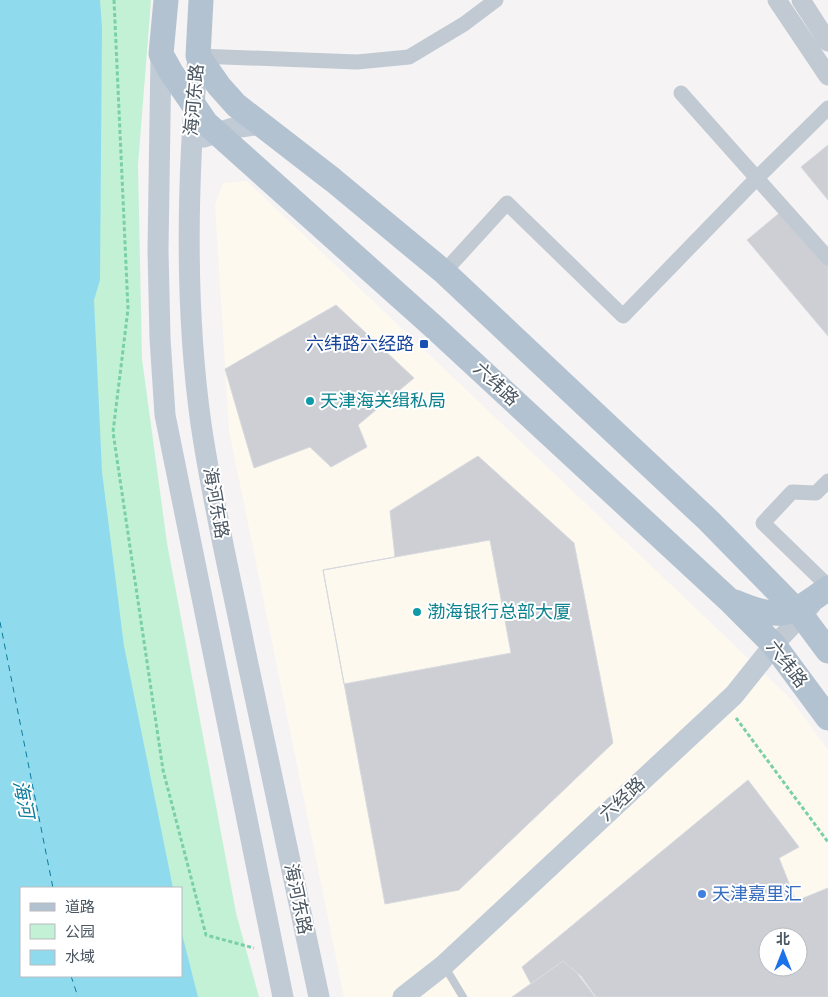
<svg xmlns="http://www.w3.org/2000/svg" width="828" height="997" viewBox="0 0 828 997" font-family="Jost,'Noto Sans SC',sans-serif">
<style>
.commercial{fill:#fdf9ef;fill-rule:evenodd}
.green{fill:#c3f1d5;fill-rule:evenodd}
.water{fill:#90daee}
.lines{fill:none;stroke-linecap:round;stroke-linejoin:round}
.ferry{stroke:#0c7c9b;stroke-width:1;stroke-dasharray:6 5;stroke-linecap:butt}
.building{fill:#cdcfd5;stroke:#d7d9de;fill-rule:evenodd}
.path{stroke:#7ad0a6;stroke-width:3;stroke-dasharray:4 2.5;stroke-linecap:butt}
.service{stroke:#c1cad2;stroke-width:8}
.minor{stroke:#c1cad2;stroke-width:15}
.tertiary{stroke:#c1cad2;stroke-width:19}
.secondary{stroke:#c1cbd6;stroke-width:21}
.primary{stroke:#b3c2d1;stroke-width:25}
.transit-dot{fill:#1a4fb4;stroke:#fff;stroke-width:2}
.culture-dot{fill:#0f9aa8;stroke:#fff;stroke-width:2}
.shop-dot{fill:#3f7fe0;stroke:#fff;stroke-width:2}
.labels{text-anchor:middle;stroke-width:4;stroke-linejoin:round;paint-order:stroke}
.street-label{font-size:18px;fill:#4a5661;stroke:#fff}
.transit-label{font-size:18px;fill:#164399;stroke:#fff;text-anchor:end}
.culture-label{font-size:18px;fill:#0d838f;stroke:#fff;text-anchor:start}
.shop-label{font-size:18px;fill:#366cbe;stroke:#fff;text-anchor:start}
.water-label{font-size:19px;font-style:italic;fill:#0c7c9b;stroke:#fff}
</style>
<rect width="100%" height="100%" fill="#f5f3f3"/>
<path class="commercial" d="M 247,181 L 791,699 L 828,750 L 828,997 L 344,997 L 229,430 L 215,205 L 223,183 ZM 768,937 L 798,937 L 798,967 L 768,967 Z"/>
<path class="green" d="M 0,0 L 151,0 L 138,165 L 142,359 L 167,543 L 236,913 L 259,997 L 0,997 ZM 21,888 L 181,888 L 181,976 L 21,976 Z"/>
<path class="water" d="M 0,0 L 100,0 L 102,28 L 100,280 L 94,300 L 102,472 L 124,646 L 173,888 L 21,888 L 21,976 L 181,976 L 181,930 L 198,997 L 0,997 Z"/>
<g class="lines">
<path class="ferry" d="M 0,622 L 53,888
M 71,976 L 78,997"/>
</g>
<path class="building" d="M 828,145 L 828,200 L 801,167 Z
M 783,210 L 828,264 L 828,336 L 747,240 Z
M 336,305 L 414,378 L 358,425 L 367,447 L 331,467 L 310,447 L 254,468 L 225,369 Z
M 478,456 L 574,543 L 613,743 L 459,890 L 385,904 L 323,570 L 395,557 L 390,511 Z
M 490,540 L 511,653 L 344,684 L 323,570 Z
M 748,780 L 799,847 L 779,858 L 796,901 L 828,888 L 828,997 L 595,997 L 577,973 L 563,961 L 531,984 L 522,967 ZM 768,937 L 798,937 L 798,967 L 768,967 Z
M 563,961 L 581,976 L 596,997 L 512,997 Z"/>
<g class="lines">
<path class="path" d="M 114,0 L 128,309 L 113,432 L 163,770 L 206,935 L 254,948
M 736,718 L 828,842"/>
<path class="service" d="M 445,967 L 463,997"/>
<path class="minor" d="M 198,56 L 357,62 L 409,57 L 464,24 L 496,0
M 681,93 L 828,258
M 444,272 L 507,203 L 623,316 L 757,178 L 828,108
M 828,481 L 816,493 L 792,492 L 763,523 L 828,586"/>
<path class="tertiary" d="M 777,0 L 828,76
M 801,0 L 828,42
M 774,645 L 811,606"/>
<path class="secondary" d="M 161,54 L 158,250 L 160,338 L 165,415 L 283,997
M 198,56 C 187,178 184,303 201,424 C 212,500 230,575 245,650 C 270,766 294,881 319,997
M 204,137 L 233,128 L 262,124
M 403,997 L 444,965 L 734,695 L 774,645"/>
<path class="primary" d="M 166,0 L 161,54 L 171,72 L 206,123 L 434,327 L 728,599 L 774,645 L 828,718
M 201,0 L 198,56 L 219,86 L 236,105 L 333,180 L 444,272 L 709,521 L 802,616 L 828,651
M 735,602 C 779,621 791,616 828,588"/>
</g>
<rect class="transit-dot" x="419" y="339" width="10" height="10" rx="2.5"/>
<g class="culture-dot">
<circle cx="310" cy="401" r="5"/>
<circle cx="417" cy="612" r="5"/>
</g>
<circle class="shop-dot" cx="702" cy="894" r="5"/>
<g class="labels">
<g class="street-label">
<text transform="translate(194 100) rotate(-85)" y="6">海河东路</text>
<text transform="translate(496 384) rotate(43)" y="6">六纬路</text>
<text transform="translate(216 503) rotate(80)" y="6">海河东路</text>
<text transform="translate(787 664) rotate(52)" y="6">六纬路</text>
<text transform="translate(622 799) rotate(-43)" y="6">六经路</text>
<text transform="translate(298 899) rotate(78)" y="6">海河东路</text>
</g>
<g class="transit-label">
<text x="414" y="350">六纬路六经路</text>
</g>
<g class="culture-label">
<text x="320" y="407">天津海关缉私局</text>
<text x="427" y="618">渤海银行总部大厦</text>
</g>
<g class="shop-label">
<text x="712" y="900">天津嘉里汇</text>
</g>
<g class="water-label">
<text transform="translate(24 799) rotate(79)" y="7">海河</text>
</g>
</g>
<rect x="20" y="887" width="162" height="90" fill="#ffffff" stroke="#b7bbc0"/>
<rect x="30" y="903" width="25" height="8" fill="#b3c2d1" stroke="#b7bbc0"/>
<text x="65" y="912" font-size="15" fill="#4a5661">道路</text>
<rect x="30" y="924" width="25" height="15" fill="#c3f1d5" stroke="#b7bbc0"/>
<text x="65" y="937" font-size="15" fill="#4a5661">公园</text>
<rect x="30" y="950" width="25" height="15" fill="#90daee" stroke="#b7bbc0"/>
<text x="65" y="962" font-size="15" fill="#4a5661">水域</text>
<g transform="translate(783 952)"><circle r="24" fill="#ffffff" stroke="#b7bbc0"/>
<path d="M0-4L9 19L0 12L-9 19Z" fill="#1a73e8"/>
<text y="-8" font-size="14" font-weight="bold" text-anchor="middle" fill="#4a5661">北</text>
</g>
</svg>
